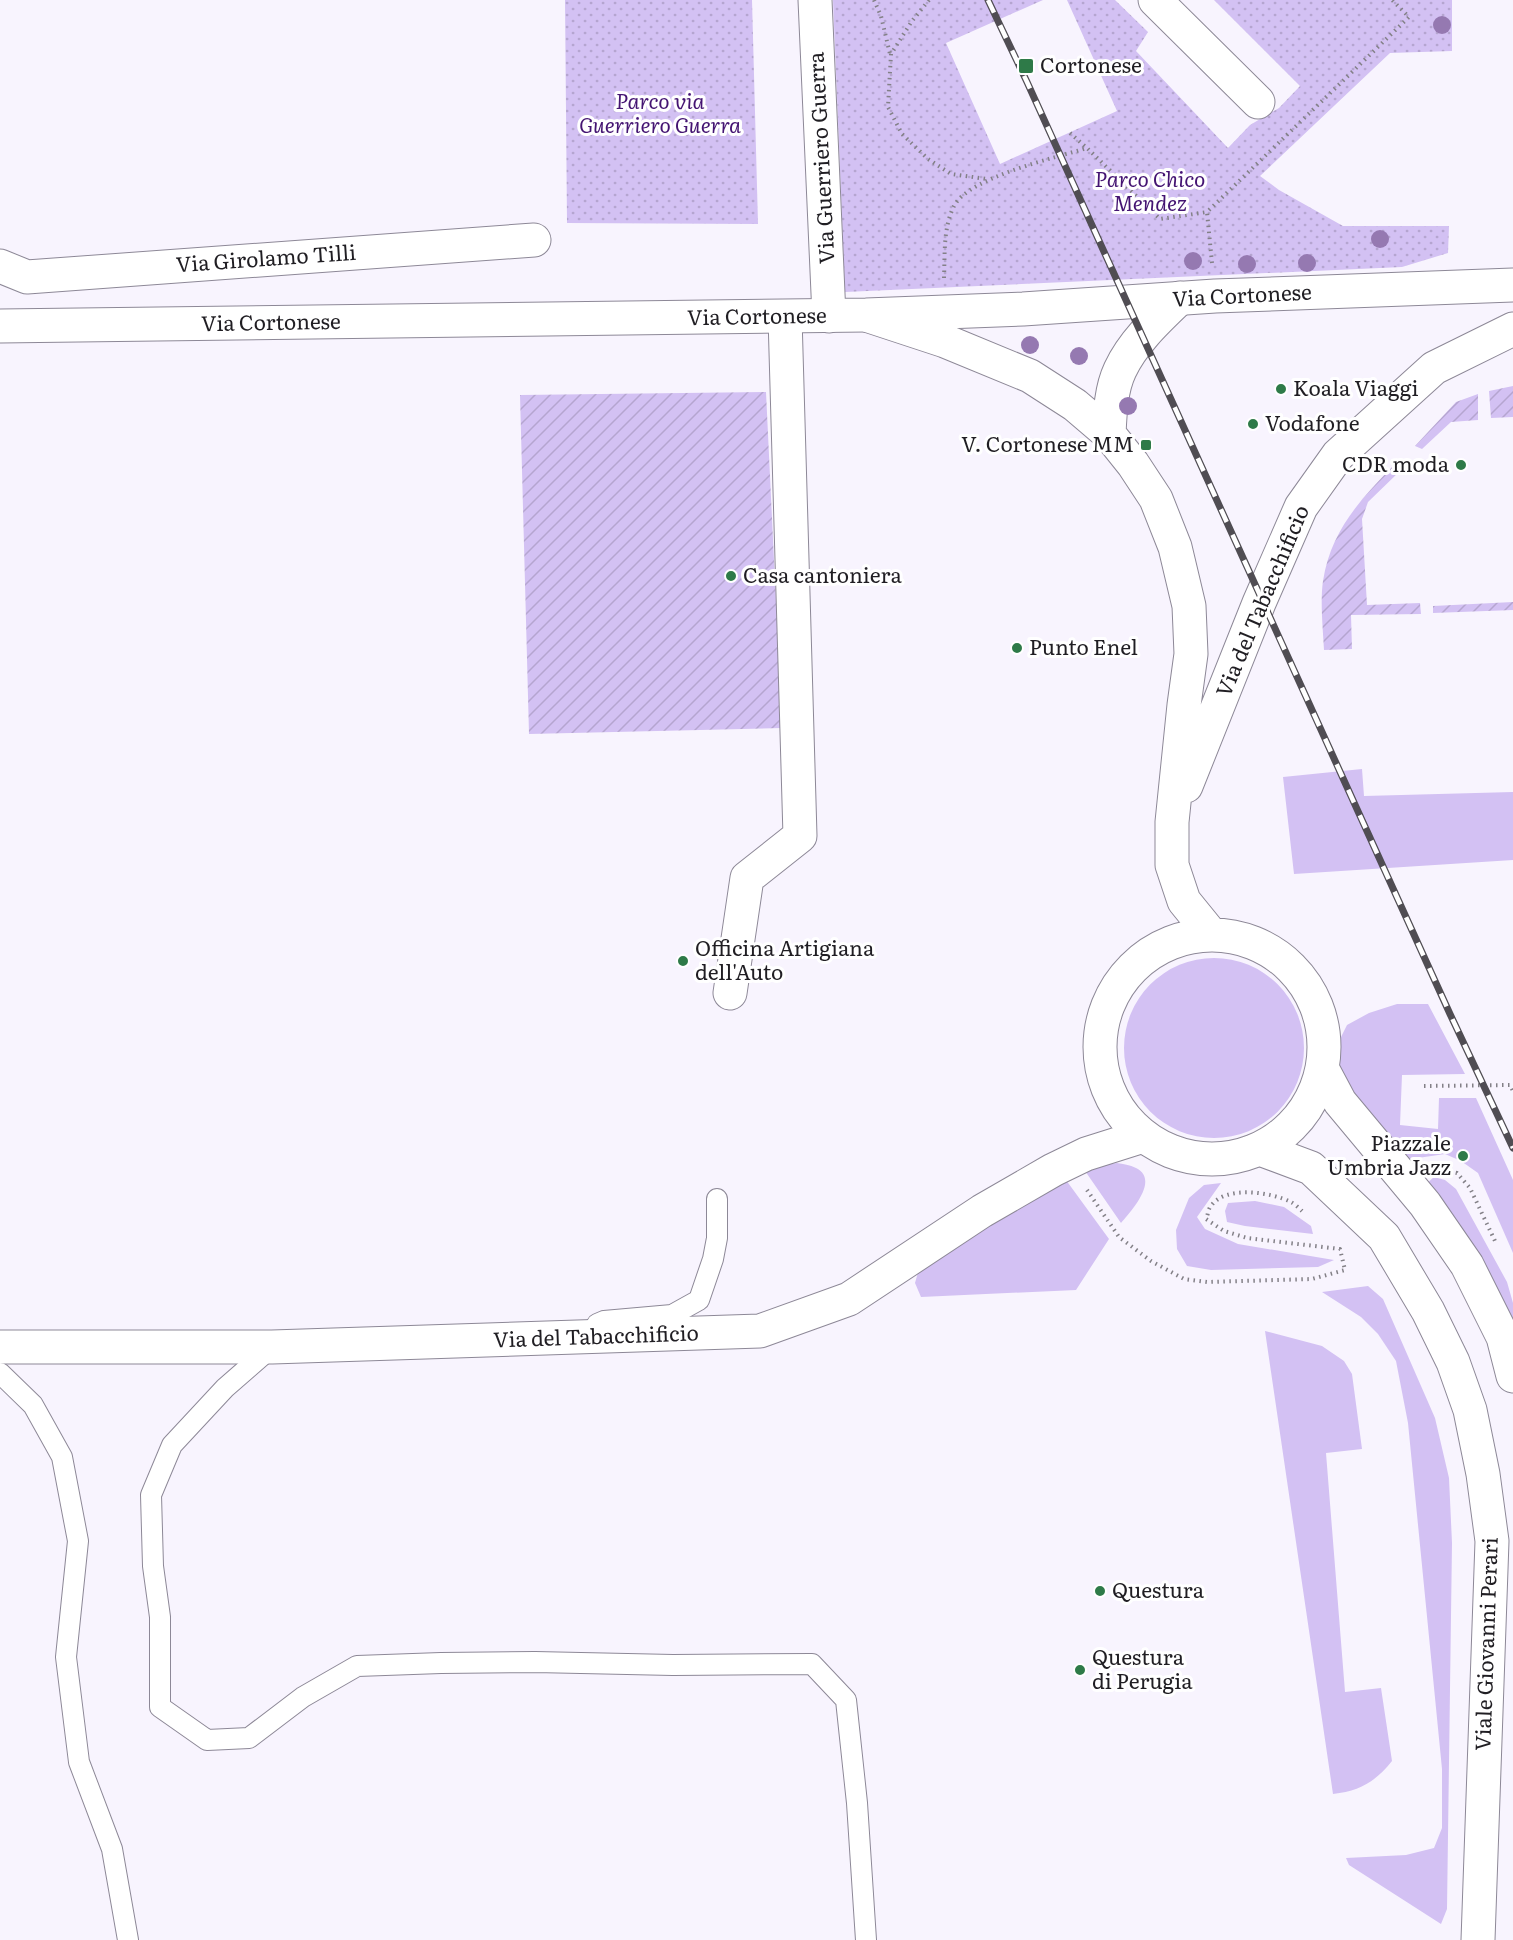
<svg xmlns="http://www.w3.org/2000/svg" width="1513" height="1940" viewBox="0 0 1513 1940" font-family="Literata,serif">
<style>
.grass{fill:#d3c1f3}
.park{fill:url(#park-dots)}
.garden{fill:url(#garden-furrows)}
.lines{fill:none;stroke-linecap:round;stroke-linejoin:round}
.lane-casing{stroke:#8d8897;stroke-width:22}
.street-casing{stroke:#8d8897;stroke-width:35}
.secondary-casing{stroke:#8d8897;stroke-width:35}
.path{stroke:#838087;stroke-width:4;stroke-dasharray:1.5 4.5;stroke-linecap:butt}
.lane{stroke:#fff;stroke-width:20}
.street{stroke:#fff;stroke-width:33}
.secondary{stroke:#fff;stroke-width:33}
.rail-casing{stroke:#504d53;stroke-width:7}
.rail{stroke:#fff;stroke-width:4.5;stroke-dasharray:14;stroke-linecap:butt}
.tree{fill:#9579b1}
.poi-dot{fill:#2e7a48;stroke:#fff;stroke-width:2}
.labels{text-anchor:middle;stroke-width:6;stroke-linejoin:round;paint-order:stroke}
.poi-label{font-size:21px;fill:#201e23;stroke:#fff;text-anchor:start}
.park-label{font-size:21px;font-style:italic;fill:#441472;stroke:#fff}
.street-label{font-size:21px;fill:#201e23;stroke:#fff}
</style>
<defs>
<pattern id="park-dots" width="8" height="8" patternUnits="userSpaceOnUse" patternTransform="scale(1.5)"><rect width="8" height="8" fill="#d3c1f3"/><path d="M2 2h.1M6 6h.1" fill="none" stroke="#b5a5d0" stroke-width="1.8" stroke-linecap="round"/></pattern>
<pattern id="garden-furrows" width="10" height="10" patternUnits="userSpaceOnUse" patternTransform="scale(1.5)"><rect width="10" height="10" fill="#d3c1f3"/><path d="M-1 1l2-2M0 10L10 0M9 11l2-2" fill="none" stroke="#b5a5d0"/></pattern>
</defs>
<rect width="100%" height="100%" fill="#f8f4fe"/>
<path class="grass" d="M 1362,769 L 1364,796 L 1513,792 L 1513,860 L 1294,874 L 1283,777 Z
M1124 1048a90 90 0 1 1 180 0a90 90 0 1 1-180 0Z
M 1397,1004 L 1428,1004 L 1465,1074 L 1402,1075 L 1400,1125 L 1438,1129 L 1439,1098 L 1476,1098 L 1513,1180 L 1513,1253 L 1478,1173 L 1461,1161 L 1445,1154 L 1404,1160 L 1346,1098 L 1340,1073 L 1339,1041 L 1347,1025 L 1369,1013 Z
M 1117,1163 C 1123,1164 1130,1165 1136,1168 C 1160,1180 1131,1211 1121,1223 L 1083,1168 Z
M 1434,1177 L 1445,1180 L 1456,1189 L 1507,1282 L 1513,1303 L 1513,1342 L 1424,1186 Z
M 1066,1180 L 1109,1239 L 1076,1290 L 921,1297 L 915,1283 L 919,1269 L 1023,1197 Z
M 1221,1183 L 1197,1217 L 1205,1229 L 1238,1244 L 1334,1260 L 1318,1267 L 1211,1270 L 1187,1266 L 1177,1249 L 1176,1230 L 1189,1198 L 1204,1185 Z
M 1255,1201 L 1284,1207 L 1311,1226 L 1313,1234 L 1245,1226 L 1227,1222 L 1225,1211 L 1228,1203 Z
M 1368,1286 L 1383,1299 L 1435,1418 L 1449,1478 L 1452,1543 L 1447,1909 L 1441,1924 L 1349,1865 L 1346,1858 L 1406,1855 L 1434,1848 L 1442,1828 L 1442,1769 L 1408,1423 L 1396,1361 L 1378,1334 L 1361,1317 L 1322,1292 Z
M 1265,1331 L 1322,1346 L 1344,1361 L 1352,1374 L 1362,1449 L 1326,1453 L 1345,1692 L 1381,1688 L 1392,1761 C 1375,1782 1360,1791 1333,1794 Z"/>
<path class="park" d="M 565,0 L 752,0 L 758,224 L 567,223 Z
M 833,0 L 1043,0 L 946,43 L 1000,164 L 1117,111 L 1067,0 L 1115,0 L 1148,32 L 1136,51 L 1228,148 L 1250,125 L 1279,108 L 1300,86 L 1214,0 L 1452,0 L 1452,51 L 1390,53 L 1260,176 L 1279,190 L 1343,226 L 1449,226 L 1448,253 L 1402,267 L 845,292 Z"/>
<path class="garden" d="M 1513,386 L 1513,417 L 1491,418 L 1489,391 Z
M 766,392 L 782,728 L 529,734 L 520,395 Z
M 1478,394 L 1478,420 L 1451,422 L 1422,449 L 1415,446 L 1456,402 Z
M 1393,466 L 1399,472 L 1368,502 L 1362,519 L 1367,605 L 1420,603 L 1421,614 L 1351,615 L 1352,649 L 1324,650 C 1323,630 1320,601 1323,581 C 1331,531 1359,501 1393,466 Z
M 1513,602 L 1513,610 L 1433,613 L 1433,606 Z"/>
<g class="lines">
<defs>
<path id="lane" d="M 597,1324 L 604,1321 L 672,1315 L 699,1300 L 713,1259 L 717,1238 L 717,1199
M 272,1347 L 225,1388 L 172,1445 L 151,1495 L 153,1566 L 160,1617 L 160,1707 L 207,1740 L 249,1738 L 303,1697 L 357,1666 L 441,1663 L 535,1662 L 673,1665 L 812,1664 L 846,1700 L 857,1803 L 866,1940
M 0,1373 L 33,1405 L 62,1457 L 78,1541 L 66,1657 L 79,1762 L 112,1849 L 128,1940"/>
<path id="street" d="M 815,0 L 829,316
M 1155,0 L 1258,102
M 0,266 L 27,277 L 534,240
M 869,316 L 945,341 L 1030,376 L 1075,405 L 1109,434 L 1133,464 L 1156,499 L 1175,547 L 1189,606 L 1191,654 L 1184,705 L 1172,822 L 1172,865 L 1184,901 L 1210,933
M 1109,434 C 1110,413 1111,389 1120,370 C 1133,342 1158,319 1180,298
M 1186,786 L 1259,603 L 1301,507 L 1338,455 L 1434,368 L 1513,329
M1100 1047a112 112 0 1 1 224 0a112 112 0 1 1-224 0Z
M 730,993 L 747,878 L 800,836 L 785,317
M 1323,1070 L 1340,1102 L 1425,1204 L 1467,1265 L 1503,1337 L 1513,1376
M 1260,1149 L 1311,1168 L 1384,1237 L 1428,1311 L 1453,1362 L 1470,1410 L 1483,1474 L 1492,1541 L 1478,1940
M 0,1347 L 272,1347 L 760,1331 L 849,1299 L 982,1211 L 1053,1170 L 1086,1154 L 1143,1136"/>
<path id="secondary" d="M 0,326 L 866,315 L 1023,309 L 1215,296 L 1513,285"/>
</defs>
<use href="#lane" class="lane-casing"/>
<use href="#street" class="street-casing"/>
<use href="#secondary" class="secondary-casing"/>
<path class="path" d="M 874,0 L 881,16 L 890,54
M 929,0 L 912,21 L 891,54 L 888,107 L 902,134 L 928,159 L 951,174 L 987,179
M 1070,133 L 1087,148
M 1212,263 L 1207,212 L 1409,17 L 1392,0
M 944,278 C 945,254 943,228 954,206 C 969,177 1055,158 1087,148 L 1160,219 L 1207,212
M 1424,1086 L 1510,1085 L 1513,1091
M 1444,1170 L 1457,1173 L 1470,1188 L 1495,1241
M 1087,1190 L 1119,1237 L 1151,1261 L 1184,1279 L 1207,1282 L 1312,1279 L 1345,1270 L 1340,1249 L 1247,1238 L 1224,1231 L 1206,1219 C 1208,1215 1208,1209 1211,1206 C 1225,1185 1271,1192 1291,1202 C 1295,1204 1299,1208 1302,1211"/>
<use href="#lane" class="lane"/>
<use href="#street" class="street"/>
<use href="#secondary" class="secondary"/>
<defs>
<path id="rail" d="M 988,0 L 1027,82 L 1450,1014 L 1513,1148"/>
</defs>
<use href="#rail" class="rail-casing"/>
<use href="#rail" class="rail"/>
</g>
<g class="tree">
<circle cx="1442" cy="25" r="9"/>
<circle cx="1380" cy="239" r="9"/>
<circle cx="1193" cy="261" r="9"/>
<circle cx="1307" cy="263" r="9"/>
<circle cx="1247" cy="264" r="9"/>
<circle cx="1030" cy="345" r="9"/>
<circle cx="1079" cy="356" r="9"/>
<circle cx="1128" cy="406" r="9"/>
</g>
<g class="poi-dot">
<rect x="1018" y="58" width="16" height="16" rx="3"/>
<circle cx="1281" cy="389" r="6"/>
<circle cx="1253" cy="424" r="6"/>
<rect x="1140" y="439" width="12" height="12" rx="3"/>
<circle cx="1461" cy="465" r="6"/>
<circle cx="731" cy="576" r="6"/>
<circle cx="1017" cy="648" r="6"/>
<circle cx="683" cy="961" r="6"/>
<circle cx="1463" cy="1156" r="6"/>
<circle cx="1100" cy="1591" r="6"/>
<circle cx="1080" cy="1670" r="6"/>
</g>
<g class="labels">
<g class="poi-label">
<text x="1040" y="73">Cortonese</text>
<text x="1293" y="396">Koala Viaggi</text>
<text x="1265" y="431">Vodafone</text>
<text x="1134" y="452" text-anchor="end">V. Cortonese MM</text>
<text x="1449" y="472" text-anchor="end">CDR moda</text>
<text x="743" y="583">Casa cantoniera</text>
<text x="1029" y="655">Punto Enel</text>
<text x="695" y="956">Officina Artigiana<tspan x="695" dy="24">dell'Auto</tspan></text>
<text x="1451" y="1151" text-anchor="end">Piazzale<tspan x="1451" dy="24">Umbria Jazz</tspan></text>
<text x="1112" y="1598">Questura</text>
<text x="1092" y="1665">Questura<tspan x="1092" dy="24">di Perugia</tspan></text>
</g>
<g class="park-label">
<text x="660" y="109">Parco via<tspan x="660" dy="24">Guerriero Guerra</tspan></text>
<text x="1150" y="187">Parco Chico<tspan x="1150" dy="24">Mendez</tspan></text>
</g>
<g class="street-label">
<text transform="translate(822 158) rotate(-93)" y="7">Via Guerriero Guerra</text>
<text transform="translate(266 259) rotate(-4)" y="7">Via Girolamo Tilli</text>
<text transform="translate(1242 296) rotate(-3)" y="7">Via Cortonese</text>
<text transform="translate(757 317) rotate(-1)" y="7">Via Cortonese</text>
<text transform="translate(271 323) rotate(-1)" y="7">Via Cortonese</text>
<text transform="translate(1263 601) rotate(-67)" y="7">Via del Tabacchificio</text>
<text transform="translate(596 1337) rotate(-2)" y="7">Via del Tabacchificio</text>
<text transform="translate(1487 1644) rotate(-88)" y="7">Viale Giovanni Perari</text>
</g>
</g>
</svg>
